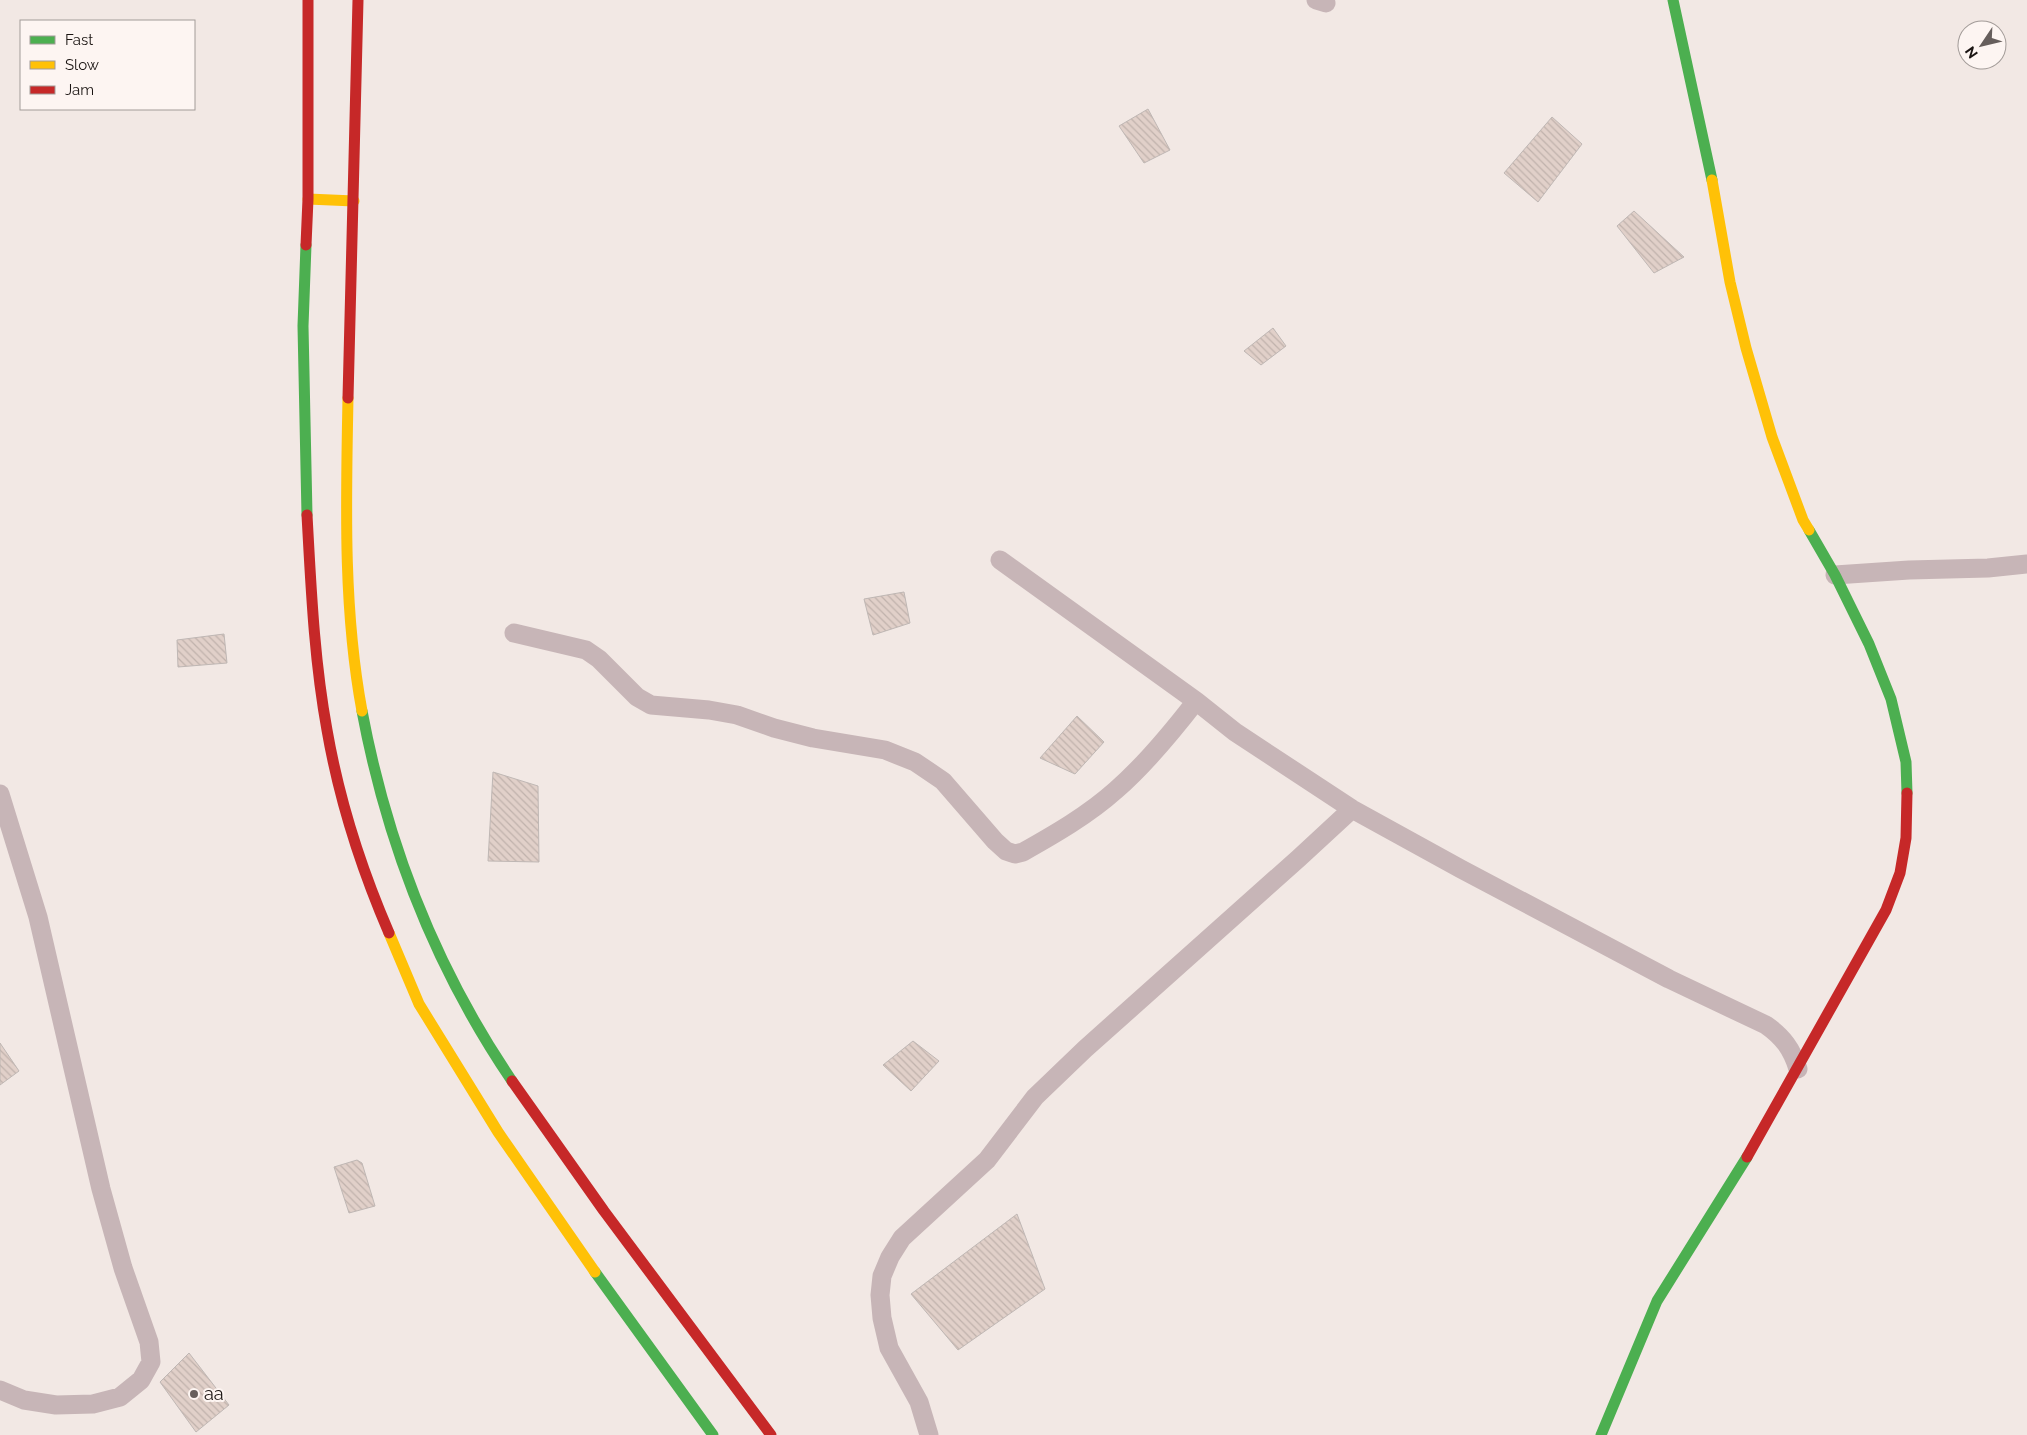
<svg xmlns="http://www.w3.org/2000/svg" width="2027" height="1435" viewBox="0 0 2027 1435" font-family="Raleway,sans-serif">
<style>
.building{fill:url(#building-back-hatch);stroke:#bfb7b4}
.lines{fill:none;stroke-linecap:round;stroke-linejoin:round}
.street{stroke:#c7b5b7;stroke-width:19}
.fast{stroke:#4caf50;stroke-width:11}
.slow{stroke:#ffc107;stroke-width:11}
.jam{stroke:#c62828;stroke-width:11}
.poi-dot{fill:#665e5c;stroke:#fdf5f2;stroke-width:2}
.labels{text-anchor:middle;stroke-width:4;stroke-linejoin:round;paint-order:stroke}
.poi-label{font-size:18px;fill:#1a1412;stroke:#fdf5f2;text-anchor:start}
</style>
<defs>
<pattern id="building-back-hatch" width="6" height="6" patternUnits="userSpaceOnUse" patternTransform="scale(1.25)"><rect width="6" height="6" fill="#e1d0c9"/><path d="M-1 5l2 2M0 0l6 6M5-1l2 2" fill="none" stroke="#c0b2ac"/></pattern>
</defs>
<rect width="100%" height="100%" fill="#f2e8e4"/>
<path class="building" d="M 1148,109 L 1170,150 L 1144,163 L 1119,126 Z
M 1552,117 L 1582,144 L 1538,202 L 1504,173 Z
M 1634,211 L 1684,257 L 1654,273 L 1617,226 Z
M 1273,328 L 1286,346 L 1261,365 L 1244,351 Z
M 904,592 L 910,623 L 873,635 L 864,599 Z
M 224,634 L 227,663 L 178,667 L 177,640 Z
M 1077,716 L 1104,742 L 1075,774 L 1040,758 Z
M 493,772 L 538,786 L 539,862 L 488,861 Z
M 913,1041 L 939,1061 L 911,1091 L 883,1065 Z
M 0,1043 L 19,1071 L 0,1085 Z
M 357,1160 L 362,1163 L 375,1206 L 349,1213 L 334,1167 Z
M 1017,1214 L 1045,1289 L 958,1350 L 911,1294 Z
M 189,1353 L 229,1405 L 196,1432 L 160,1382 Z"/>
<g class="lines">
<path class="street" d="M 1316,0 L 1326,3
M 1000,560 L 1196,701 L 1235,732 L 1352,809 L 1461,869 L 1669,979 L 1766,1025 C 1783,1037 1792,1049 1798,1069
M 1835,575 L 1909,570 L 1988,568 L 2027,564
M 514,633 L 586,650 L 599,659 L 637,697 L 651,705 L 709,710 L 737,715 L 774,728 L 813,738 L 885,750 L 915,762 L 943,781 L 995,841 L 1006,851 L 1015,854 L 1023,852 C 1055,834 1088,815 1116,790 C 1146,764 1172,732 1196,701
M 0,794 L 38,917 L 101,1189 L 123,1268 L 149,1342 L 151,1362 L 141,1380 L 120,1397 L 93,1404 L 56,1405 L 24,1400 L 0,1390
M 929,1435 L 919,1402 L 889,1348 L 882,1318 L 880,1295 L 882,1276 L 890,1257 L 902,1238 L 987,1160 L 1035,1097 L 1085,1049 L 1299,858 L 1352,809"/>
<path class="fast" d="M 1673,0 L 1712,180
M 306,245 L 303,326 L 307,515
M 1809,530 L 1835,575 L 1869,644 L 1891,699 L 1906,762 L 1907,793
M 362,711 C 387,844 436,969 512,1081
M 595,1272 L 713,1435
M 1601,1435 L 1657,1301 L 1747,1157"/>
<path class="slow" d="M 1712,180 L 1730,282 L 1746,348 L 1772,437 L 1803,520 L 1809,530
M 308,199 L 354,201
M 348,398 C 346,502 343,609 362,711
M 389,933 L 419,1004 L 498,1132 L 595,1272"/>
<path class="jam" d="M 306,245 L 308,199 L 308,0
M 348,398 L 358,0
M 307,515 C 311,587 314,659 327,730 C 339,799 361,868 389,933
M 512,1081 L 604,1211 L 771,1435
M 1747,1157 L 1886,910 L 1900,873 L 1906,838 L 1907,793"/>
</g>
<circle class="poi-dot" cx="194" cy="1394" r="5"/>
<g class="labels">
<g class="poi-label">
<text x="204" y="1400">aa</text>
</g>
</g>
<rect x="20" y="20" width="175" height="90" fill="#fdf5f2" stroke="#a29b98"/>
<rect x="30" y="36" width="25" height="8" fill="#4caf50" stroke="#a29b98"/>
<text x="65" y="45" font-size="15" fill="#1a1412">Fast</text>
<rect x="30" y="61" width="25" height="8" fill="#ffc107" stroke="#a29b98"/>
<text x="65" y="70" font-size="15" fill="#1a1412">Slow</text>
<rect x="30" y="86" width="25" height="8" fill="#c62828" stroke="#a29b98"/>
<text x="65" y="95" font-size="15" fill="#1a1412">Jam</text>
<g transform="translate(1982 45) rotate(235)"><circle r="24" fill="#fdf5f2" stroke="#a29b98"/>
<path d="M0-4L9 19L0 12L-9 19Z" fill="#665e5c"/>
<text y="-8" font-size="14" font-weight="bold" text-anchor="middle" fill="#1a1412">N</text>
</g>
</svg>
